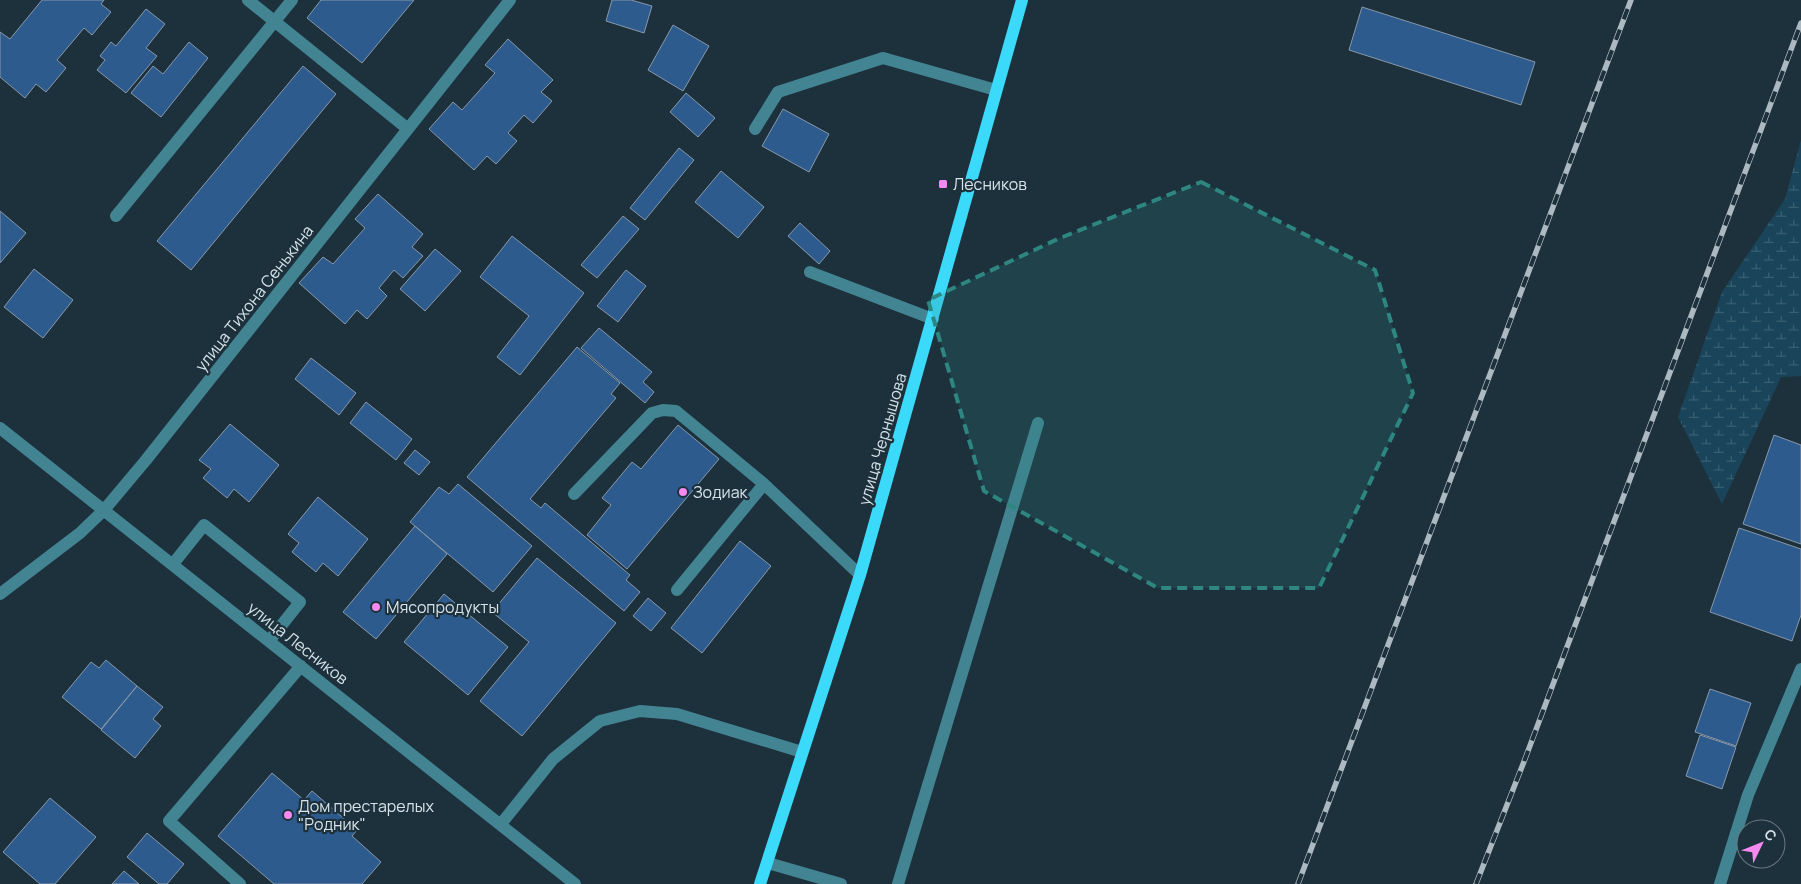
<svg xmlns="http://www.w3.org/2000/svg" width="1801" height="884" viewBox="0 0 1801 884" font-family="Manrope,sans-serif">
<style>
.wetland{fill:url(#wetland-marsh)}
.building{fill:#2d5b8d;stroke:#8898aa}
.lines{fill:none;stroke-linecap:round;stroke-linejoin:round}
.minor{stroke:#438493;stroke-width:12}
.major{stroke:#3bdafa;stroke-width:12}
.rail-casing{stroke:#acb9c1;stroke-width:5.5}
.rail{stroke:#1d313c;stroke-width:4;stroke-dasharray:11;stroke-linecap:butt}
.marked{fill:#2d8680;fill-opacity:0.2;stroke:#2d8680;stroke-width:4;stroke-dasharray:10 6;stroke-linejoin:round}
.poi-dot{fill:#f489f0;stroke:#1d313c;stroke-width:2}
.labels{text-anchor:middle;stroke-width:4.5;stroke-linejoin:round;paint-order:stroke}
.poi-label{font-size:16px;fill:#d6e2e9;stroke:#1d313c;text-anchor:start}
.street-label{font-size:16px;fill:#d6e2e9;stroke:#1d313c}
</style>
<defs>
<pattern id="wetland-marsh" width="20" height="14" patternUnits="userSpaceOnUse" patternTransform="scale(1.25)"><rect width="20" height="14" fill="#19445a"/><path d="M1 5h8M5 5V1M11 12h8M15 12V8" fill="none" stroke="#3a5f72"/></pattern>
</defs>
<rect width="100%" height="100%" fill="#1d313c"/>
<path class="wetland" d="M 1801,140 L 1801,376 L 1781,377 L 1722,504 L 1678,417 L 1722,292 L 1785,199 Z"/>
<path class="building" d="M 42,0 L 104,0 L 101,4 L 111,12 L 92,35 L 84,28 L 57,60 L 66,68 L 46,92 L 36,84 L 25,98 L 0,77 L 0,32 L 10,39 Z
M 321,0 L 414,0 L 362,63 L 307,18 Z
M 612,0 L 631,0 L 652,6 L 644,33 L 606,21 Z
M 1362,7 L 1535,62 L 1521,105 L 1349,50 Z
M 146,9 L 165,24 L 146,48 L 157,56 L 126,93 L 97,70 L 105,60 L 100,56 L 111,42 L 116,46 Z
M 673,25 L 709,46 L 683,91 L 648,70 Z
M 508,39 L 553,80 L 541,92 L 552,101 L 533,123 L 524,115 L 508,133 L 517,141 L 496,164 L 487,156 L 474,170 L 429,129 L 453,102 L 462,110 L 495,73 L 485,65 Z
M 189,42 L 208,58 L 161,117 L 131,93 L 153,66 L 163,74 Z
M 303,66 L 336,94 L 191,270 L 157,241 Z
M 686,93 L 715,118 L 698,137 L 670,112 Z
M 783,109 L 829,134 L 809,172 L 762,146 Z
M 679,148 L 694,160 L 645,220 L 630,208 Z
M 721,171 L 764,207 L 738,238 L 695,202 Z
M 378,194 L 423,234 L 412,247 L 423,256 L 403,278 L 394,270 L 379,288 L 387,296 L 367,319 L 357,310 L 345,324 L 299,283 L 323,257 L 333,264 L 365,228 L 355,219 Z
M 0,211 L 26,233 L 0,263 Z
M 623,216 L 639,229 L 597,278 L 581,265 Z
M 800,223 L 830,251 L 819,264 L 788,236 Z
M 512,236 L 584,293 L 520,375 L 497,357 L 529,316 L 480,277 Z
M 435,249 L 461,271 L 425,311 L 400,289 Z
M 34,269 L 73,300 L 43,338 L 4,307 Z
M 626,270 L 646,286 L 618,322 L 597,306 Z
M 599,328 L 652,372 L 643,382 L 654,392 L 645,403 L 581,348 Z
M 577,347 L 620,383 L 611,394 L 616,398 L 530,499 L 541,508 L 545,503 L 630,575 L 626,580 L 640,592 L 624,611 L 467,477 Z
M 311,358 L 356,393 L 339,415 L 295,379 Z
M 366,402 L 412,439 L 396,460 L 350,423 Z
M 230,424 L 279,465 L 249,502 L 234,489 L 227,498 L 203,478 L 211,469 L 199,460 Z
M 678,425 L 719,459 L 627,569 L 587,535 L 611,505 L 602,498 L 632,462 L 641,469 Z
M 1774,435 L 1801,445 L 1801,544 L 1743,524 Z
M 415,450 L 430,462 L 419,475 L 404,463 Z
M 458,484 L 532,546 L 493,592 L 410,522 L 439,487 L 449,494 Z
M 318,497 L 368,539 L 338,576 L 323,563 L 316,572 L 292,552 L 299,543 L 288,534 Z
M 415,526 L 447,554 L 376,639 L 343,612 Z
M 1739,528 L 1801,549 L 1801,615 L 1792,641 L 1710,612 Z
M 740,541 L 771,566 L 702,653 L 671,628 Z
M 537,558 L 616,623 L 522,736 L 480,701 L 529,642 L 492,612 Z
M 444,594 L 508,647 L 468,695 L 404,642 Z
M 648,598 L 666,613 L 651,631 L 633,616 Z
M 106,660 L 137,686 L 101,729 L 62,697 L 91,662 L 99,668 Z
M 137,686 L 163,707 L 153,719 L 161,726 L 135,758 L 101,730 Z
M 1710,689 L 1751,703 L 1736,746 L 1695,732 Z
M 1700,735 L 1736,747 L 1722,789 L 1686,776 Z
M 272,773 L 304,800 L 312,791 L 357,830 L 352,836 L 381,862 L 362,884 L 274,884 L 218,836 Z
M 50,798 L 96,837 L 55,884 L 40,884 L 3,852 Z
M 147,833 L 184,864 L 167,884 L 159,884 L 127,857 Z
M 124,871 L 139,884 L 112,884 Z"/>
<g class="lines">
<path class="minor" d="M 248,0 L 408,129
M 755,129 L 778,92 L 883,58 L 996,90
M 116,216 L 292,0
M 810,272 L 933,319
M 0,428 L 575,884
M 574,494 L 652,413 L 663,410 L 676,411 L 764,484
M 173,564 L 204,525 L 300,602 L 269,641
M 677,590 L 764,484 L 860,575
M 0,594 L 80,533 L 104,510 L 146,460 L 510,0
M 501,824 L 553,759 L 600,721 L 640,711 L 677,714 L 802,752
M 768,863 L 841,884
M 240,884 L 169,821 L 301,666
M 898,884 L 1038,423
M 1720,884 L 1748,795 L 1801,669"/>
<path class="major" d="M 760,884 L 860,575 L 1022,0"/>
<defs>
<path id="rail" d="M 1298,884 L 1631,0
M 1476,884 L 1525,759 L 1801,23"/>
</defs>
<use href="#rail" class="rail-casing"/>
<use href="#rail" class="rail"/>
</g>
<path class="marked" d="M 1201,182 L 1375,270 L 1413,393 L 1319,588 L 1158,588 L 984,491 L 928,300 L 1060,238 Z"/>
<g class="poi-dot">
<rect x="938" y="179" width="10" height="10" rx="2.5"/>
<circle cx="683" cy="492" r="5"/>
<circle cx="376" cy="607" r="5"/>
<circle cx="288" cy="815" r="5"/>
</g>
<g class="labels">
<g class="poi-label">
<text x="953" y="190">Лесников</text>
<text x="693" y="498">Зодиак</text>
<text x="386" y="613">Мясопродукты</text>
<text x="298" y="812">Дом престарелых<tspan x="298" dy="18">"Родник"</tspan></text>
</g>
<g class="street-label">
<text transform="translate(254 298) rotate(-52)" y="6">улица Тихона Сенькина</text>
<text transform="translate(882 439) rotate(-74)" y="6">улица Чернышова</text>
<text transform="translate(298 643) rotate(38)" y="6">улица Лесников</text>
</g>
</g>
<g transform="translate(1761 844) rotate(47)"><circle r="24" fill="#1d313c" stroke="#677881"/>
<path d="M0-4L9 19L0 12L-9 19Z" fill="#f489f0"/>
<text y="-8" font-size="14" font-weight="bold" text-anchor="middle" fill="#d6e2e9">С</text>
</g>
</svg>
